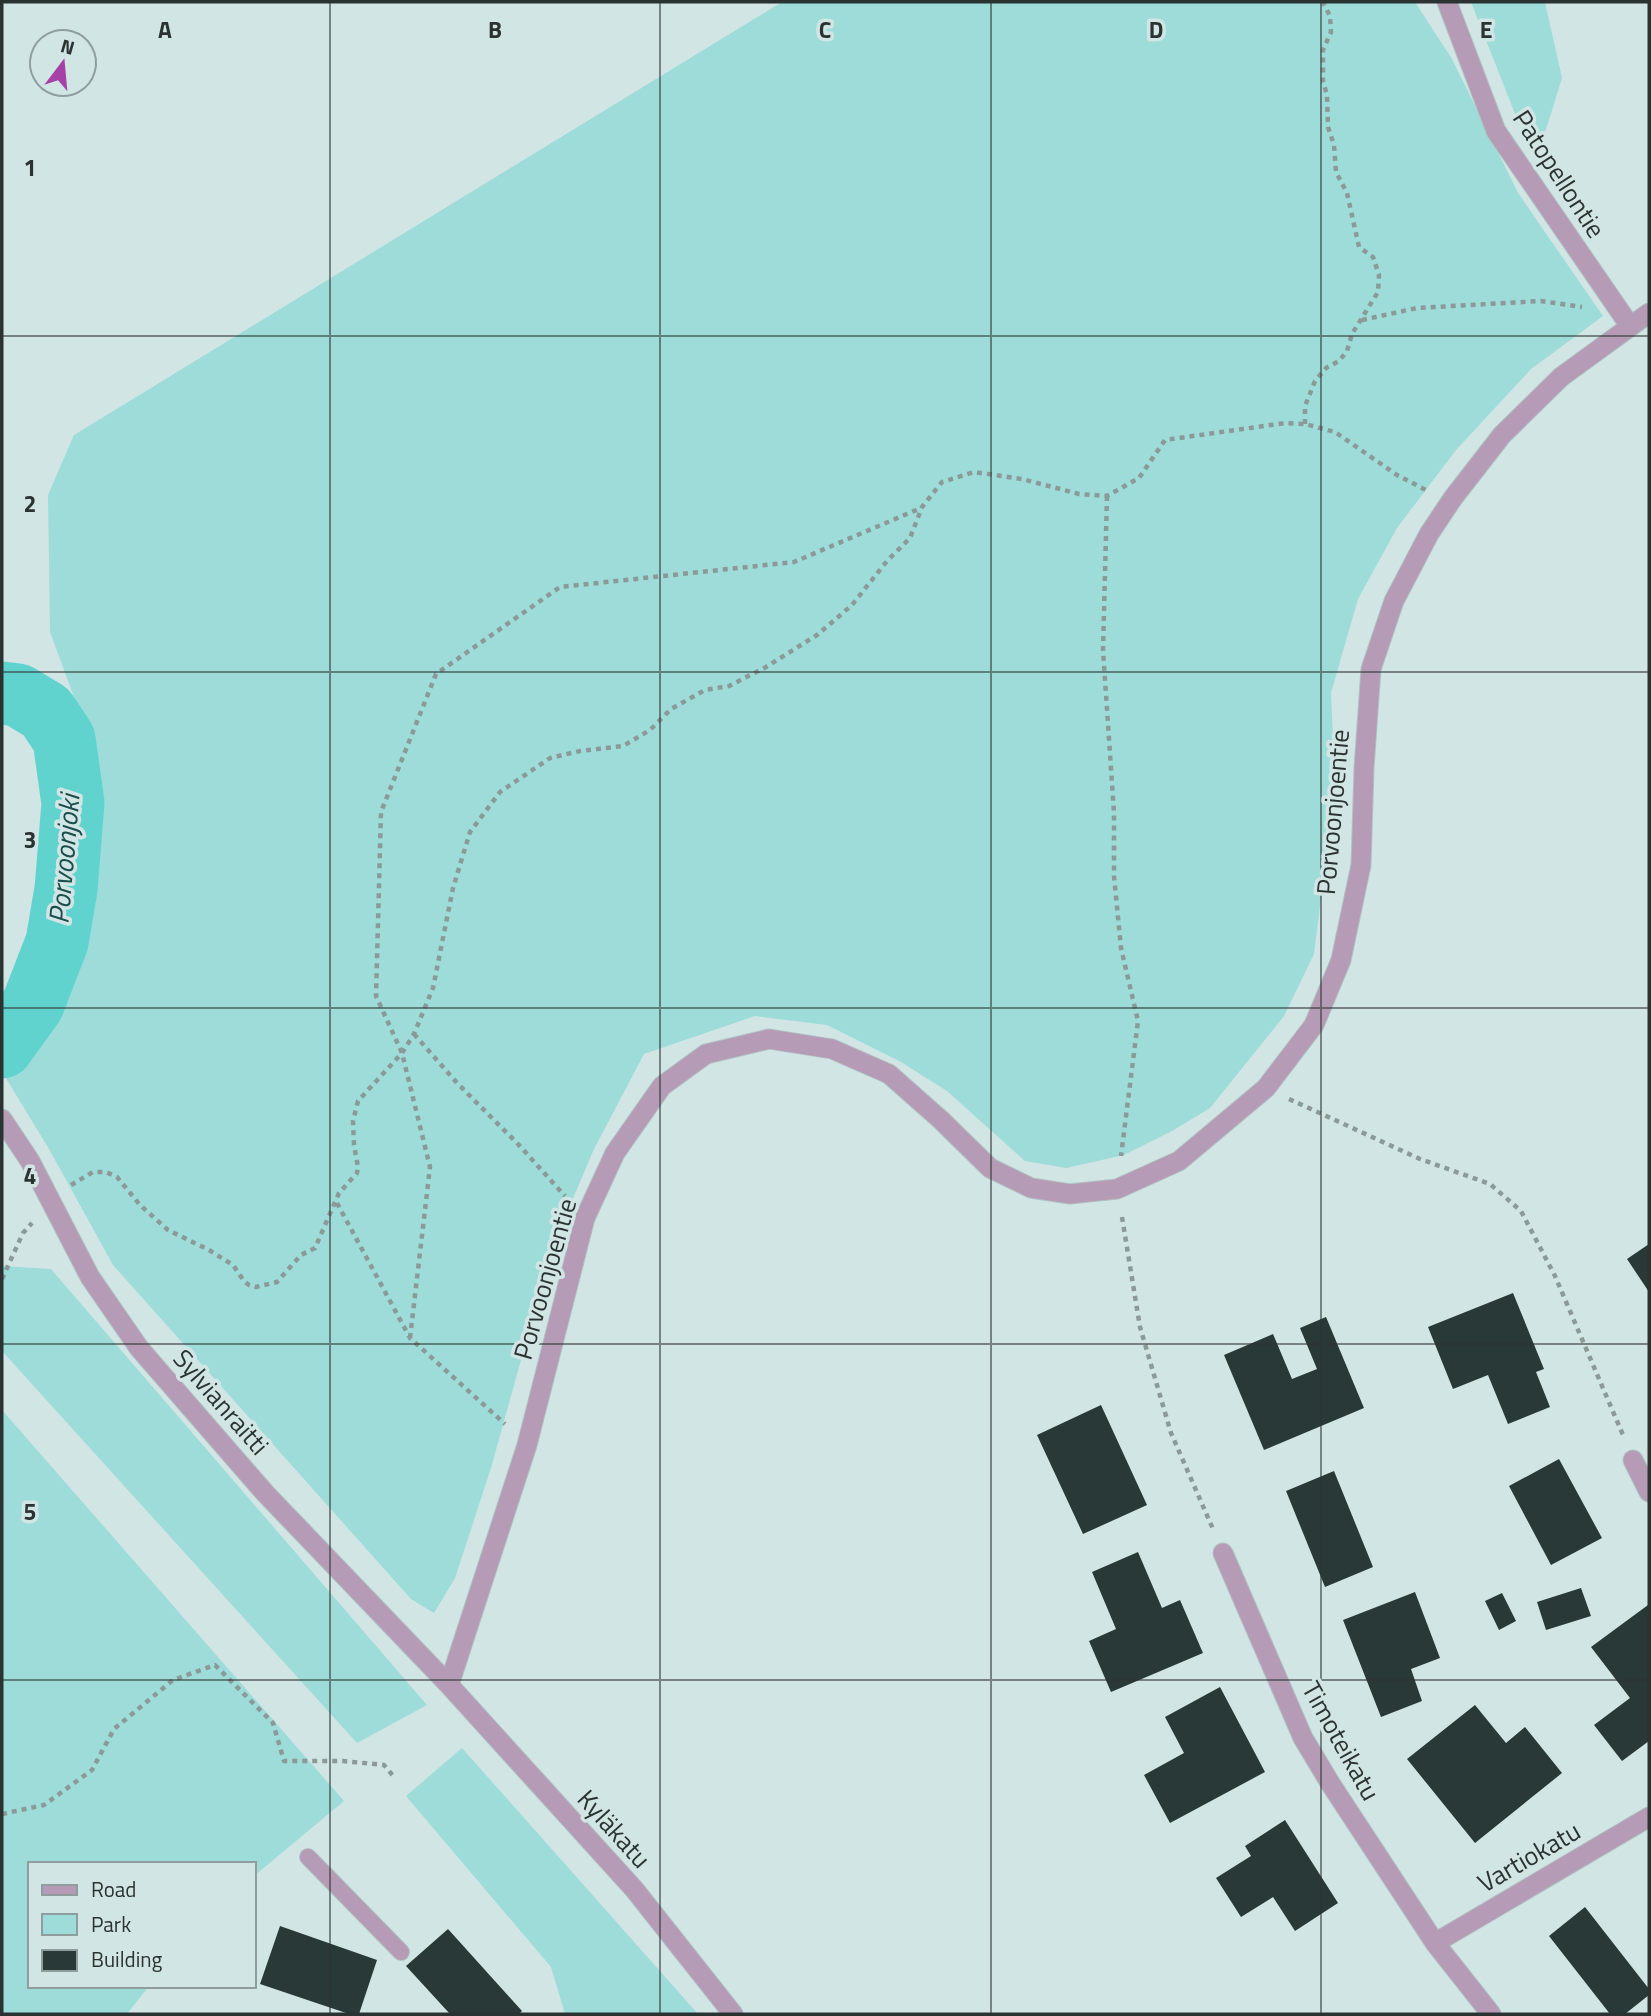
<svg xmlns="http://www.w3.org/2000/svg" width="1651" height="2016" viewBox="0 0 1651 2016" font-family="'Titillium Web',sans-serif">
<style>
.green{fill:#9ddcd8}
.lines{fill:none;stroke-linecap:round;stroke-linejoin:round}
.river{stroke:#61d3cf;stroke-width:63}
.building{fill:#283938}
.service-casing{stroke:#b0c1c0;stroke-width:18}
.minor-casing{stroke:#b0c1c0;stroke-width:21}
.path{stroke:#8b9a99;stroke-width:4.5;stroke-dasharray:5 5;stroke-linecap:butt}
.service{stroke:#b59bb5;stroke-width:16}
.minor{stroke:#b59bb5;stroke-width:19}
.grid{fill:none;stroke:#2b3332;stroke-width:2;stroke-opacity:0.55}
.labels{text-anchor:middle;stroke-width:7;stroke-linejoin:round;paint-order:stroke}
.street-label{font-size:26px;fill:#2b3332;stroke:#d1e5e4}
.water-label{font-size:28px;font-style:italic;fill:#1a4d4b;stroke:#d1e5e4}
.grid-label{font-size:23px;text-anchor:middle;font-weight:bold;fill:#2b3332;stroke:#d1e5e4;stroke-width:7;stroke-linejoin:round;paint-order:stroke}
</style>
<rect width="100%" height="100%" fill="#d1e5e4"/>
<path class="green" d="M 782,2 L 1415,2 L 1452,59 L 1518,193 L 1603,316 L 1531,369 L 1456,450 L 1397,528 L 1358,599 L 1331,693 L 1335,785 L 1314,954 L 1284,1016 L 1210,1108 L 1172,1131 L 1124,1155 L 1066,1168 L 1025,1161 L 947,1091 L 901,1062 L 827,1025 L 755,1016 L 644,1054 L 594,1149 L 552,1248 L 491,1468 L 455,1578 L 434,1613 L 411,1599 L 113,1265 L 49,1149 L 4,1075 L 55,1010 L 91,909 L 89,820 L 78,708 L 50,632 L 48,495 L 74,435 Z
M 1471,2 L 1545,2 L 1562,78 L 1543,139 L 1519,124 Z
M 2,1266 L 51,1269 L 427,1705 L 357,1743 L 2,1351 Z
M 2,1410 L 344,1801 L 254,1876 L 254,1864 L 30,1864 L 30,1986 L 149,1986 L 127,2014 L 2,2014 Z
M 462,1748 L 698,2014 L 565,2014 L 551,1967 L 406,1796 Z"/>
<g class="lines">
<path class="river" d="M 2,693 L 18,695 L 46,712 L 64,739 L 73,803 L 66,889 L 57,942 L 33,1004 L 2,1047"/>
</g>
<path class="building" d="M 1649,1244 L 1649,1292 L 1627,1259 Z
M 1513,1293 L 1544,1369 L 1536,1372 L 1550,1407 L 1508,1424 L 1488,1375 L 1453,1389 L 1428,1327 Z
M 1326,1317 L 1364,1408 L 1264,1450 L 1224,1355 L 1273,1334 L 1292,1379 L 1317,1369 L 1300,1328 Z
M 1101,1405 L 1147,1505 L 1083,1534 L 1037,1435 Z
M 1559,1459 L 1602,1538 L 1551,1565 L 1509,1486 Z
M 1334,1471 L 1373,1567 L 1325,1587 L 1286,1491 Z
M 1138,1552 L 1162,1608 L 1180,1600 L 1203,1653 L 1111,1692 L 1089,1641 L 1116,1629 L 1092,1572 Z
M 1581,1588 L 1591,1616 L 1546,1630 L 1537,1602 Z
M 1415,1592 L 1440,1658 L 1411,1669 L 1422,1701 L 1381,1717 L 1343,1620 Z
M 1502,1593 L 1516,1621 L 1499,1630 L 1485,1601 Z
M 1648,1605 L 1649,1607 L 1649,1741 L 1622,1761 L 1594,1725 L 1630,1698 L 1591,1647 Z
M 1220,1687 L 1265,1772 L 1170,1823 L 1144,1775 L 1184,1753 L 1165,1717 Z
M 1475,1705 L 1506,1743 L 1525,1727 L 1562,1773 L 1475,1843 L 1407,1759 Z
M 1285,1820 L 1338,1903 L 1295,1931 L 1273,1897 L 1241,1917 L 1216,1878 L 1251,1856 L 1245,1846 Z
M 1585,1907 L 1649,1989 L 1649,1995 L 1625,2014 L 1610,2014 L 1549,1936 Z
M 280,1926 L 377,1960 L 359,2014 L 349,2014 L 260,1984 Z
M 448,1929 L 522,2011 L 519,2014 L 450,2014 L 406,1966 Z"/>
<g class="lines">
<defs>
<path id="service" d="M 308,1857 L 401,1952"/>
<path id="minor" d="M 1447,2 L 1496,131 L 1630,326
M 2,1119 L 30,1161 L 90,1277 L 139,1348 L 265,1493 L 449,1685 L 634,1889 L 733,2014
M 1633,1460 L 1649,1492
M 1223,1553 L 1303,1738 L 1330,1783 L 1435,1943 L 1491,2014
M 449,1685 L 527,1445 L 585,1218 L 615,1153 L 662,1086 L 706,1054 L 769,1039 L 832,1049 L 889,1074 L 941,1120 L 990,1168 L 1031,1188 L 1070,1194 L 1117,1189 L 1179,1161 L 1266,1088 L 1314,1025 L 1341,960 L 1361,865 L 1364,768 L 1371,669 L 1394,601 L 1429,534 L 1453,498 L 1502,435 L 1561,377 L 1649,313
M 1435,1943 L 1649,1817"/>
</defs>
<use href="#service" class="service-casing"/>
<use href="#minor" class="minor-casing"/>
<path class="path" d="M 1362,320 L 1417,308 L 1541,301 L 1582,307
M 1305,424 L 1305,406 L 1315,381 L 1326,368 L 1339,361 L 1347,351 L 1352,334 L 1378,292 L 1379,275 L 1373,257 L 1359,247 L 1347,193 L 1336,172 L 1334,145 L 1328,127 L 1327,95 L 1323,81 L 1323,50 L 1331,32 L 1330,16 L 1323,2
M 1107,496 L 1103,650 L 1114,813 L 1114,876 L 1121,948 L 1138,1021 L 1121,1156
M 414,1034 L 457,1083 L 518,1144 L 565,1196
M 1289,1099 L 1420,1159 L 1490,1184 L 1521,1211 L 1555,1276 L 1623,1435
M 71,1185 L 93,1172 L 106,1172 L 117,1177 L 140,1205 L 168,1230 L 209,1250 L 233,1265 L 244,1281 L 249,1285 L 256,1287 L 277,1282 L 301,1255 L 315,1248 L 339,1193 L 357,1173 L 358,1167 L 354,1145 L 353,1121 L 358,1101 L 402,1053 L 414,1034 L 433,988 L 453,888 L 470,832 L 500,792 L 550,758 L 580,751 L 623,746 L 650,730 L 671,709 L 705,690 L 729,686 L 766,667 L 817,635 L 852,605 L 887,561 L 910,538 L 922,507 L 942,482 L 974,472 L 1022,479 L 1079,494 L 1107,496 L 1139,478 L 1165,440 L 1285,423 L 1305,424 L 1335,432 L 1397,475 L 1426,490
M 337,1203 L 410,1338 L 505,1424
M 1122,1217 L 1140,1327 L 1171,1433 L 1213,1529
M 2,1279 L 23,1233 L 32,1223
M 410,1338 L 430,1167 L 402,1053 L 376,996 L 381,812 L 436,674 L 560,587 L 794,562 L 921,508
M 2,1814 L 44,1805 L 92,1770 L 114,1729 L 173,1680 L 215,1665 L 273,1723 L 284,1761 L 343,1761 L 384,1765 L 394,1777"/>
<use href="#service" class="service"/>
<use href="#minor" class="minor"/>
</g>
<path class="grid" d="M 330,2 L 330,2014M 660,2 L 660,2014M 991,2 L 991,2014M 1321,2 L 1321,2014M 2,336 L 1649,336M 2,672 L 1649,672M 2,1008 L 1649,1008M 2,1344 L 1649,1344M 2,1680 L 1649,1680"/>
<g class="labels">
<g class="street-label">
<text transform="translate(1559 174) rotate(57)" y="9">Patopellontie</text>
<text transform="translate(1333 812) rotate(-85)" y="9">Porvoonjoentie</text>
<text transform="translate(545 1279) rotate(-74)" y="9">Porvoonjoentie</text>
<text transform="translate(221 1402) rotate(49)" y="9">Sylvianraitti</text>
<text transform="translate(1341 1741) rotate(61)" y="9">Timoteikatu</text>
<text transform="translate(614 1829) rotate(48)" y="9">Kyläkatu</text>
<text transform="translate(1529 1857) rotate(-30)" y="9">Vartiokatu</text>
</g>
<g class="water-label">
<text transform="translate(64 859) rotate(-85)" y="10">Porvoonjoki</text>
</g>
</g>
<g class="grid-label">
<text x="165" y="38">A</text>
<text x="495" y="38">B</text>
<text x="825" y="38">C</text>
<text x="1156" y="38">D</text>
<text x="1486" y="38">E</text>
<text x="30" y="176">1</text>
<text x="30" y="512">2</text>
<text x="30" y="848">3</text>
<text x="30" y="1184">4</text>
<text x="30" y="1520">5</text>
</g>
<rect width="1651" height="2016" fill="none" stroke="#2b3332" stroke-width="7"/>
<rect x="28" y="1862" width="228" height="126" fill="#d1e5e4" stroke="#8f9e9d" stroke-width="2"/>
<rect x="42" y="1885" width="35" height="10" fill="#b59bb5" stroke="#8f9e9d" stroke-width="2"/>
<text x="91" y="1897" font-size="21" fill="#2b3332">Road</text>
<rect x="42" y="1914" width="35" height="21" fill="#9ddcd8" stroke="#8f9e9d" stroke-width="2"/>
<text x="91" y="1932" font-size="21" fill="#2b3332">Park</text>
<rect x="42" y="1950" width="35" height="21" fill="#283938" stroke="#8f9e9d" stroke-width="2"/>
<text x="91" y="1967" font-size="21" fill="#2b3332">Building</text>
<g transform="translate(63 63) rotate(16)"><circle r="33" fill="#d1e5e4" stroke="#8f9e9d" stroke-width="2"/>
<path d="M0-5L12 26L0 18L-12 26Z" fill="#a642a7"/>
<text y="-10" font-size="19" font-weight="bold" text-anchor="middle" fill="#2b3332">N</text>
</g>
</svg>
